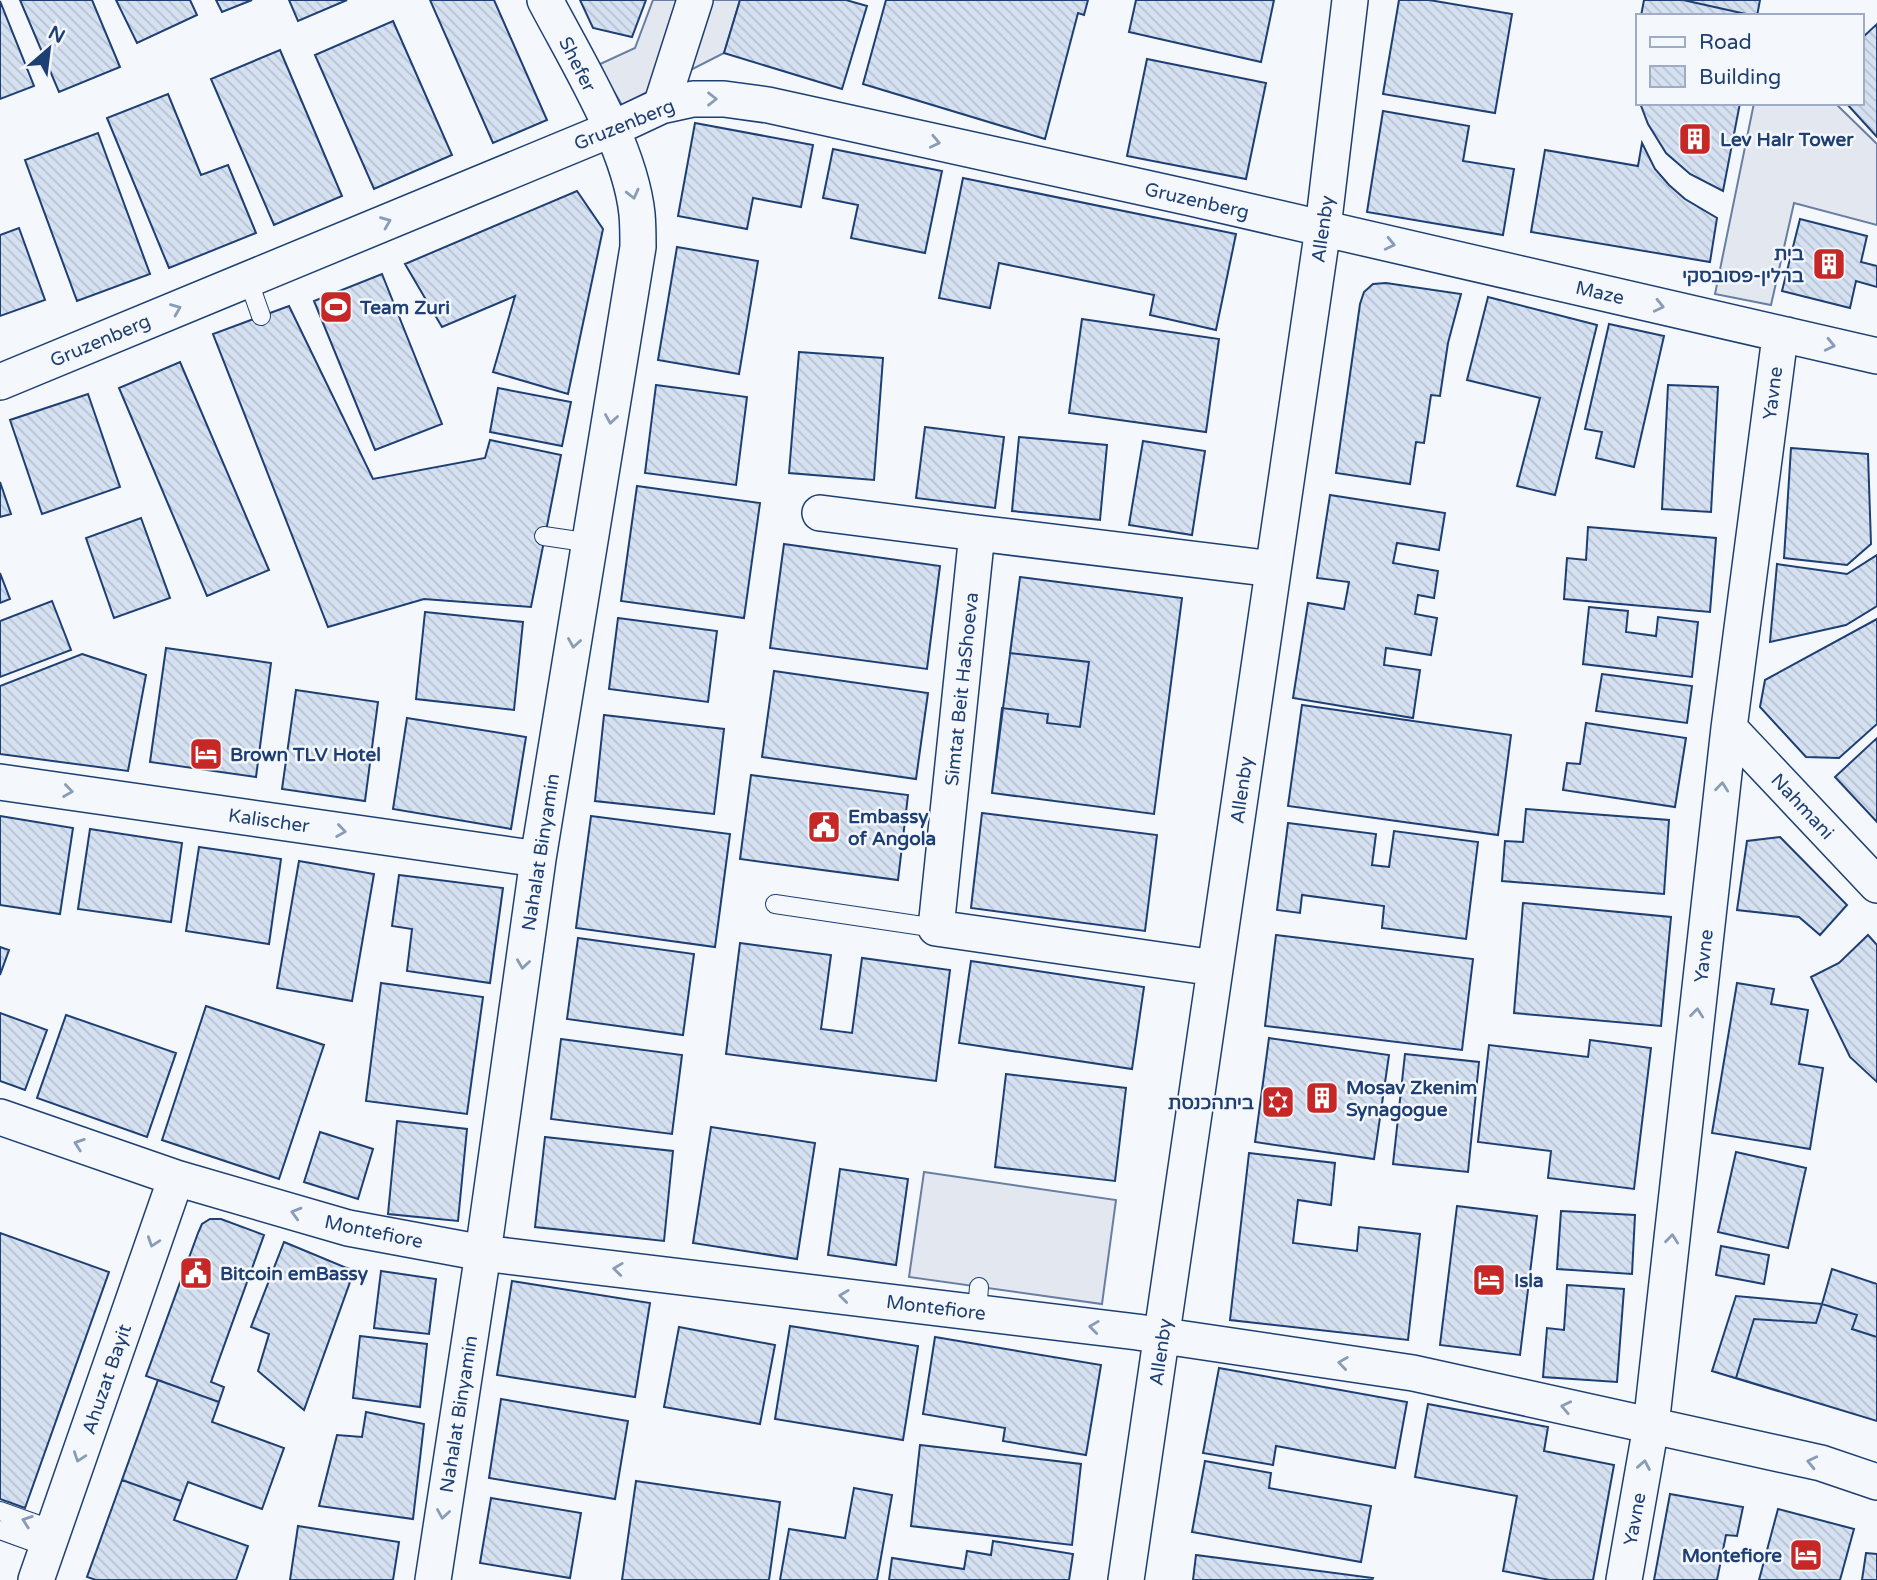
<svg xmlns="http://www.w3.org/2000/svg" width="1877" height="1580" viewBox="0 0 1877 1580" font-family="'Varela Round',Heebo,sans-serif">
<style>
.parking{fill:#e3e8f0;stroke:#687fa3;stroke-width:2}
.building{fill:url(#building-back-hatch);stroke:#1d3f73;stroke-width:2}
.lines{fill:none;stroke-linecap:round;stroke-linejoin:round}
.lane-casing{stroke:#1d3f73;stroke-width:20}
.street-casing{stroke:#1d3f73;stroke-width:38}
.lane{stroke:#f4f7fb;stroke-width:18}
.street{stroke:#f4f7fb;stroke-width:35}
.oneway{stroke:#889bb7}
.labels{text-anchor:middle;stroke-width:5;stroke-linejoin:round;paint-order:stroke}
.street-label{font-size:19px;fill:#1d3f73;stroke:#f4f7fb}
.poi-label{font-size:19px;font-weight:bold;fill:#1d3f73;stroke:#f4f7fb;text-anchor:start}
</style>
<defs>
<pattern id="building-back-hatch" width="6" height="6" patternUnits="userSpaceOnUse" patternTransform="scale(1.75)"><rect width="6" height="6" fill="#d5e0f0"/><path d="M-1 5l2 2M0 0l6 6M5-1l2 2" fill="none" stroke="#b6c1d1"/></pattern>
</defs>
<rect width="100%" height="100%" fill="#f4f7fb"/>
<path class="parking" d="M 653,0 L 740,0 L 724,53 L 622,105 L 598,65 L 635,48 Z
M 1754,103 L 1835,103 L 1877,144 L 1877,225 L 1794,203 L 1771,305 L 1715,294 Z
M 924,1172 L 1116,1200 L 1102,1304 L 909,1277 Z"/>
<path class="building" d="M 20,0 L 92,0 L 120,67 L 59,92 Z
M 116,0 L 190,0 L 197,15 L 137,43 Z
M 216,0 L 252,0 L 222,12 Z
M 289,0 L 347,0 L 298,21 Z
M 430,0 L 494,0 L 547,120 L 493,143 Z
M 580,0 L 646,0 L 632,37 L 593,28 Z
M 740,0 L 846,0 L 867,6 L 842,89 L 724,53 Z
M 886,0 L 1088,0 L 1084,15 L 1078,13 L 1045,139 L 863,84 Z
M 1136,0 L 1274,0 L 1261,62 L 1129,32 Z
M 1399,0 L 1429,0 L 1512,14 L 1495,113 L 1383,94 Z
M 1644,0 L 1760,0 L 1757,16 L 1641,16 Z
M 1644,0 L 1683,0 L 1755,16 L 1641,16 Z
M 0,1 L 34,86 L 0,99 Z
M 393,21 L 452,155 L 374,189 L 315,55 Z
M 1877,24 L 1877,137 L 1846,103 L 1861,103 L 1861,39 Z
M 280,50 L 342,196 L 274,225 L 211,79 Z
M 1147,59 L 1266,83 L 1246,179 L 1127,156 Z
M 168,94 L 201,175 L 228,165 L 256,233 L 169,268 L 107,118 Z
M 1640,103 L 1740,103 L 1723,191 L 1690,174 L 1666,153 L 1648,124 Z
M 1640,103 L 1740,103 L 1723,191 L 1690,174 L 1666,153 L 1648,124 Z
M 1383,111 L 1469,126 L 1463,161 L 1514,169 L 1503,235 L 1367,212 Z
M 695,123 L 813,145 L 801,207 L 753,198 L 747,229 L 678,216 Z
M 98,133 L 150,274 L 77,301 L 25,160 Z
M 1642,143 L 1655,169 L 1669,185 L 1685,199 L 1717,218 L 1710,262 L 1531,232 L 1545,150 L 1638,166 Z
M 833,149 L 942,171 L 925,253 L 851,238 L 858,205 L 823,198 Z
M 963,178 L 1236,234 L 1216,330 L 1150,315 L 1154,295 L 999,263 L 990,308 L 939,298 Z
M 577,191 L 603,229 L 568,394 L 493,372 L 515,296 L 442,327 L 405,264 Z
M 1800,219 L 1867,236 L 1861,262 L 1877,266 L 1877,287 L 1856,281 L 1850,308 L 1782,291 Z
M 19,228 L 45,300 L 0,316 L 0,235 Z
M 677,247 L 758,261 L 739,374 L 658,360 Z
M 382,274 L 442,424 L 375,450 L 314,301 Z
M 1386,283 L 1461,294 L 1448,343 L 1440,396 L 1431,395 L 1424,443 L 1416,442 L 1410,484 L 1336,473 L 1360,304 L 1364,292 L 1373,284 Z
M 1488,297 L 1597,325 L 1555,495 L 1517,486 L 1540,398 L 1467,380 Z
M 289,306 L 373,479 L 485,458 L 490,440 L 561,455 L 531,607 L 424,599 L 328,627 L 213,334 Z
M 1082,319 L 1219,339 L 1206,432 L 1069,413 Z
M 1609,324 L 1664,336 L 1634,467 L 1596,458 L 1602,432 L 1585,429 Z
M 799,352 L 883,358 L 874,480 L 789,473 Z
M 180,362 L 269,570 L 207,596 L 119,388 Z
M 656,385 L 747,397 L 736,485 L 645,473 Z
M 1668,385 L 1718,387 L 1711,512 L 1662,509 Z
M 498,388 L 571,402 L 562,446 L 490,432 Z
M 88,394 L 120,487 L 42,514 L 10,420 Z
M 925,427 L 1004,437 L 995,508 L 916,498 Z
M 1019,437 L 1107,445 L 1100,520 L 1012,511 Z
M 1143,441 L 1205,451 L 1192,535 L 1129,525 Z
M 1791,448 L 1868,454 L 1871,544 L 1847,565 L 1784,558 Z
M 0,482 L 11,514 L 0,517 Z
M 637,486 L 760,503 L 744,618 L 621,601 Z
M 1330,495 L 1445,513 L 1439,550 L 1397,543 L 1393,563 L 1438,571 L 1434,598 L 1418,595 L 1415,614 L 1437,618 L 1431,655 L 1386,648 L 1384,665 L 1420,670 L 1413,718 L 1293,698 L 1308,603 L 1344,609 L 1349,582 L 1317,578 Z
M 141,518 L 170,598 L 114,618 L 86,538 Z
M 1588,527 L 1716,538 L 1710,612 L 1564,599 L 1567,558 L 1586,560 Z
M 784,544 L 940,566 L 927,669 L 770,648 Z
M 1877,555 L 1877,606 L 1846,625 L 1770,642 L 1777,564 L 1847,574 Z
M 0,573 L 10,599 L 0,603 Z
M 1020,577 L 1182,598 L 1154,814 L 992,793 L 1002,708 L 1048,714 L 1047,723 L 1080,727 L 1089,662 L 1010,653 Z
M 1020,577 L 1182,598 L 1154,814 L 992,793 Z
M 52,601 L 71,650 L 0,677 L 0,621 Z
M 1589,607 L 1628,611 L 1626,632 L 1656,636 L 1658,617 L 1698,622 L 1692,677 L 1583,664 Z
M 425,612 L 523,622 L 514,710 L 416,699 Z
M 618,618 L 717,631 L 708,702 L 609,689 Z
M 1877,619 L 1877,724 L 1839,758 L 1806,757 L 1760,707 L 1765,680 Z
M 166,648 L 271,663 L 256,777 L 150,762 Z
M 82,654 L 146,675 L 128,771 L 0,754 L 0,686 Z
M 774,671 L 928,693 L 916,779 L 762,757 Z
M 1602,674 L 1692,686 L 1687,723 L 1596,711 Z
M 296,690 L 378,702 L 365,801 L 282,789 Z
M 1302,705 L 1511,735 L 1498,835 L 1288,806 Z
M 604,715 L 724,729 L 714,814 L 595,801 Z
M 407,718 L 526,737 L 511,829 L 393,809 Z
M 1586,723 L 1686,738 L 1675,807 L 1563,790 L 1567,763 L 1580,764 Z
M 1877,738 L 1877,822 L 1835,777 Z
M 751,775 L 908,795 L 898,880 L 740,859 Z
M 1526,809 L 1669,820 L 1664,894 L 1502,881 L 1505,841 L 1523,842 Z
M 982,813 L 1157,835 L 1145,931 L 971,908 Z
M 0,816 L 73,828 L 60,914 L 0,905 Z
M 591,816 L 730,834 L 715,947 L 576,928 Z
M 1288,823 L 1376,834 L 1372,865 L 1389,867 L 1394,831 L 1478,842 L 1466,939 L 1382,928 L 1384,906 L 1302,895 L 1300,913 L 1277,910 Z
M 90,829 L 182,843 L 171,922 L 78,909 Z
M 1780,837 L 1847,905 L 1820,935 L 1799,917 L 1737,910 L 1747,841 Z
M 199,847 L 281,859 L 269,944 L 186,931 Z
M 299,861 L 374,874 L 352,1001 L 277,988 Z
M 399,875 L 503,888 L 490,983 L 407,971 L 412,929 L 392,926 Z
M 1523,903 L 1671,917 L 1661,1026 L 1514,1013 Z
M 1276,935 L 1473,959 L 1462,1050 L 1265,1026 Z
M 1868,935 L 1877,945 L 1877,1082 L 1850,1057 L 1811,977 L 1839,963 Z
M 578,938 L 694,954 L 683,1035 L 567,1019 Z
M 740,943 L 831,955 L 821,1029 L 852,1033 L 862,958 L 950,970 L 936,1081 L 726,1054 Z
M 0,947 L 9,950 L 0,975 Z
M 971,961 L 1144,987 L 1132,1069 L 959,1043 Z
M 381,983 L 483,997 L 467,1114 L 366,1101 Z
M 1737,983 L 1774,989 L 1771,1004 L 1808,1010 L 1799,1064 L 1823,1068 L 1810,1149 L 1712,1133 Z
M 206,1006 L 324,1045 L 279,1179 L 162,1140 Z
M 0,1013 L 47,1030 L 25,1090 L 0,1081 Z
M 66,1015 L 176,1053 L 147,1137 L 37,1098 Z
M 1269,1038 L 1389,1055 L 1374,1159 L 1255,1142 Z
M 561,1039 L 682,1055 L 672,1134 L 551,1119 Z
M 1590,1040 L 1651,1048 L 1634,1189 L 1548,1178 L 1551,1151 L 1478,1142 L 1489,1045 L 1588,1057 Z
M 1405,1054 L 1479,1062 L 1468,1172 L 1393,1164 Z
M 1006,1074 L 1126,1088 L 1115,1181 L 995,1167 Z
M 397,1121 L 467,1129 L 458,1221 L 388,1214 Z
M 711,1127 L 815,1143 L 797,1259 L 693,1243 Z
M 320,1132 L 373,1149 L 358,1199 L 304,1182 Z
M 545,1137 L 673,1151 L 664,1241 L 535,1227 Z
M 1736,1152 L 1806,1168 L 1788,1248 L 1718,1232 Z
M 1249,1153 L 1335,1163 L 1331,1205 L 1298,1200 L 1293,1243 L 1357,1251 L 1359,1227 L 1420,1234 L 1408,1340 L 1230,1320 Z
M 840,1169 L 908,1179 L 896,1265 L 828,1255 Z
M 1457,1206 L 1537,1216 L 1520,1355 L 1440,1345 Z
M 1561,1211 L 1635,1215 L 1632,1274 L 1557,1269 Z
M 210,1219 L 221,1219 L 264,1235 L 211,1382 L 224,1387 L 219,1402 L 146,1376 L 198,1233 L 202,1224 Z
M 0,1233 L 109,1272 L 25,1508 L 0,1499 Z
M 284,1242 L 354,1271 L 304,1410 L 258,1371 L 269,1334 L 251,1327 Z
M 1721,1246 L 1769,1255 L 1764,1284 L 1716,1275 Z
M 1832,1269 L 1877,1284 L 1877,1421 L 1712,1371 L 1736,1296 L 1822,1304 Z
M 381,1271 L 436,1279 L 429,1334 L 374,1328 Z
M 512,1281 L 650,1303 L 635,1397 L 497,1375 Z
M 1567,1285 L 1624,1289 L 1617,1382 L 1543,1377 L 1547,1328 L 1564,1330 Z
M 1822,1304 L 1857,1315 L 1852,1329 L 1877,1337 L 1877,1421 L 1736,1378 L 1754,1319 L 1816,1323 Z
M 790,1326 L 918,1346 L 903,1440 L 775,1419 Z
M 679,1327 L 775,1345 L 760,1424 L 664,1407 Z
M 360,1336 L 427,1344 L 420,1407 L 353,1398 Z
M 935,1337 L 1101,1365 L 1086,1455 L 1003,1441 L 1005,1428 L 923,1414 Z
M 1219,1368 L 1407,1402 L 1395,1468 L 1276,1446 L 1273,1465 L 1203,1453 Z
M 158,1380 L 219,1402 L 212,1422 L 284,1448 L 262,1509 L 188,1482 L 181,1501 L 122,1480 Z
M 501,1399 L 628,1421 L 615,1499 L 489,1478 Z
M 1428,1404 L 1548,1427 L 1544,1451 L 1614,1465 L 1593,1580 L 1550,1580 L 1503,1571 L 1517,1496 L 1415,1477 Z
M 366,1412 L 424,1424 L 413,1519 L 319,1506 L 337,1435 L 362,1437 Z
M 920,1445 L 1081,1464 L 1072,1545 L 911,1526 Z
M 1205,1461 L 1271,1473 L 1269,1488 L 1371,1506 L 1361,1562 L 1192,1532 Z
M 122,1480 L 181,1501 L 174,1520 L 248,1546 L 236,1580 L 96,1580 L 87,1577 Z
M 636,1481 L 780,1502 L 769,1580 L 622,1580 Z
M 854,1488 L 892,1495 L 877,1580 L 780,1580 L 789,1529 L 845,1538 Z
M 1670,1494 L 1743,1507 L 1737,1536 L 1726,1535 L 1717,1580 L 1654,1580 Z
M 491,1498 L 581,1513 L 570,1578 L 480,1563 Z
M 1778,1509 L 1854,1529 L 1840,1580 L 1759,1580 Z
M 298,1526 L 399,1542 L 393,1580 L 290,1580 Z
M 993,1541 L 1073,1554 L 1069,1580 L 889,1580 L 892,1558 L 964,1569 L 967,1551 L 991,1555 Z
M 1866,1553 L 1877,1554 L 1877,1580 L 1862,1580 Z
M 1196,1555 L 1373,1578 L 1372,1580 L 1193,1580 Z"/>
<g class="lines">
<defs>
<path id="lane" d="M 248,279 L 261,316
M 544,536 L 591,543
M 775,904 L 936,928
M 977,1312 L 979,1287
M 0,1511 L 53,1530
M 0,1530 L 47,1547"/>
<path id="street" d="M 661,106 L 695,0
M 0,382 L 612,129 L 661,106 L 693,99 L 724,99 L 768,105 L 1191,198 L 1877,356
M 820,513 L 977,533
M 1729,728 L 1877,885
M 0,782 L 538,859
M 1215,968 L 936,928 L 977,533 L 1273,569
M 0,1117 L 176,1178 L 348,1228 L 483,1253 L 1137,1332 L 1413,1373 L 1821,1463 L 1877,1482
M 36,1580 L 176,1178
M 433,1580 L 483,1253 L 538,859 L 638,247 C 638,236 638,225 637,214 C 630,146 577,61 545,0
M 1126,1580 L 1323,228 L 1350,0
M 1624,1580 L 1651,1426 L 1729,728 L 1778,352 L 1780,340 L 1787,335"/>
</defs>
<use href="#lane" class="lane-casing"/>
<use href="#street" class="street-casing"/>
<use href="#lane" class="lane"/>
<use href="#street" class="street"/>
</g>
<defs><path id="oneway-chevron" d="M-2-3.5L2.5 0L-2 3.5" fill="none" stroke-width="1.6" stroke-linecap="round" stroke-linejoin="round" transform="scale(1.75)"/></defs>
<g class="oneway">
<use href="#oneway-chevron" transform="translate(712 99)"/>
<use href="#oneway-chevron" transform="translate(935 142) rotate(12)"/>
<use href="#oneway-chevron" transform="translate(633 194) rotate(76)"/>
<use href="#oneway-chevron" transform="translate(386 222) rotate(-22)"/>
<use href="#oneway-chevron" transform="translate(1390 244) rotate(13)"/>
<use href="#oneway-chevron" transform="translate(1659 306) rotate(13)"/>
<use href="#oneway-chevron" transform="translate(176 309) rotate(-22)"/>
<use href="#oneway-chevron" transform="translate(1830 345) rotate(13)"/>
<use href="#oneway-chevron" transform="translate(611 419) rotate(99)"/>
<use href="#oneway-chevron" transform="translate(574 643) rotate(99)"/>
<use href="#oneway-chevron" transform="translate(1722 787) rotate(-84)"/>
<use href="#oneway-chevron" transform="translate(68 791) rotate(8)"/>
<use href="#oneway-chevron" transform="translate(341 831) rotate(8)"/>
<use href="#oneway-chevron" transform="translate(523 964) rotate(98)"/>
<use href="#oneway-chevron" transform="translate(1697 1013) rotate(-84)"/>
<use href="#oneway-chevron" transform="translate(79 1144) rotate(-161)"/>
<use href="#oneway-chevron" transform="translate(296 1213) rotate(-164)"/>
<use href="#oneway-chevron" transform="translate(1672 1239) rotate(-84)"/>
<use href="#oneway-chevron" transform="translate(153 1242) rotate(109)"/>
<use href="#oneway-chevron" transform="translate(618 1269) rotate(-173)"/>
<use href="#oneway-chevron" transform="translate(844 1296) rotate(-173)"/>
<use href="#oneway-chevron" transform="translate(1094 1327) rotate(-173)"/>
<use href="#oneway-chevron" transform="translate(1343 1363) rotate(-172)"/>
<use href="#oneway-chevron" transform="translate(1566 1407) rotate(-168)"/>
<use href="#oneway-chevron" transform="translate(79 1457) rotate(109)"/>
<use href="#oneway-chevron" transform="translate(1812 1462) rotate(-167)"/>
<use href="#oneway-chevron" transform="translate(1644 1465) rotate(-80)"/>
<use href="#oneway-chevron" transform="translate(443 1514) rotate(99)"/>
<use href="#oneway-chevron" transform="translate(27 1521) rotate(-161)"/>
</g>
<defs>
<symbol id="building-square" viewBox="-11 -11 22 22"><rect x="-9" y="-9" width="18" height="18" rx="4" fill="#c62828" stroke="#f4f7fb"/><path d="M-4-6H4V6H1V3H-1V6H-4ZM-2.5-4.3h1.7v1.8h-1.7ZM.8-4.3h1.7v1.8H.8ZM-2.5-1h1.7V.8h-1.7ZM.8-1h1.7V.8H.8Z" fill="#fff"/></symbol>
<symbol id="stadium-square" viewBox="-11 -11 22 22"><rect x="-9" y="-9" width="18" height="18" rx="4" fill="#c62828" stroke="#f4f7fb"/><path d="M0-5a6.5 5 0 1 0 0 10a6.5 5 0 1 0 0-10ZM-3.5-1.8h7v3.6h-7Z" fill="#fff"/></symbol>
<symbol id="hotel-square" viewBox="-11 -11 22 22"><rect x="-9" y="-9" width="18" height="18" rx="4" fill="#c62828" stroke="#f4f7fb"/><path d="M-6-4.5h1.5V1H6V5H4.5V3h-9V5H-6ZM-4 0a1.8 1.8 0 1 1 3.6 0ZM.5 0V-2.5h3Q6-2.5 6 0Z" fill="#fff"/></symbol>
<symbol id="civic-square" viewBox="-11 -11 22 22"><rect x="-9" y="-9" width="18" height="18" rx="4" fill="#c62828" stroke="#f4f7fb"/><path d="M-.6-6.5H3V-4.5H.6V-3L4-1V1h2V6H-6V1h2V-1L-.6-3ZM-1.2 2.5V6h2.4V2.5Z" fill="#fff"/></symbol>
<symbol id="synagogue-square" viewBox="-11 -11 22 22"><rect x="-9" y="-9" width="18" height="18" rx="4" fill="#c62828" stroke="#f4f7fb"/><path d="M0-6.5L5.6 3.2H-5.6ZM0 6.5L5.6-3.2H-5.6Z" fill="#fff"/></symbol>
</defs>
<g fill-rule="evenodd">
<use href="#building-square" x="1676" y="120" width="38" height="38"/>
<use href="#building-square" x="1810" y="245" width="38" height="38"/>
<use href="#stadium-square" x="317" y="288" width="38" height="38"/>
<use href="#hotel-square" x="187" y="735" width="38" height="38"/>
<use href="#civic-square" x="805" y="808" width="38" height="38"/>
<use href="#building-square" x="1303" y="1079" width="38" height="38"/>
<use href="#synagogue-square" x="1259" y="1083" width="38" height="38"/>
<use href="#civic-square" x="177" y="1254" width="38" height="38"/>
<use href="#hotel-square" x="1470" y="1261" width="38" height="38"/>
<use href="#hotel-square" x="1787" y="1536" width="38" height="38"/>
</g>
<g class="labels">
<g class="street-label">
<text transform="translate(578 64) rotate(63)" y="7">Shefer</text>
<text transform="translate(624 124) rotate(-22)" y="7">Gruzenberg</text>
<text transform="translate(1197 200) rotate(13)" y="7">Gruzenberg</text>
<text transform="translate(1322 229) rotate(-82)" y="7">Allenby</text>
<text transform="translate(1600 292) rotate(13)" y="7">Maze</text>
<text transform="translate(100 340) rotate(-23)" y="7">Gruzenberg</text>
<text transform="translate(1772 393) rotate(-83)" y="7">Yavne</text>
<text transform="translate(961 689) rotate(-84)" y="7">Simtat Beit HaShoeva</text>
<text transform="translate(1241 790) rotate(-82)" y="7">Allenby</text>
<text transform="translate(1803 806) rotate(47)" y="7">Nahmani</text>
<text transform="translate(269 820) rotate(8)" y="7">Kalischer</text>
<text transform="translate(540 852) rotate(-81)" y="7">Nahalat Binyamin</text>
<text transform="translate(1703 956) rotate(-84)" y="7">Yavne</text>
<text transform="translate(374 1231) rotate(12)" y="7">Montefiore</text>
<text transform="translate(936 1307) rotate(7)" y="7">Montefiore</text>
<text transform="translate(1160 1352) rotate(-82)" y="7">Allenby</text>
<text transform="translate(106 1379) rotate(-71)" y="7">Ahuzat Bayit</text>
<text transform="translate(458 1414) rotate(-81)" y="7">Nahalat Binyamin</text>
<text transform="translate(1634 1519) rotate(-80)" y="7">Yavne</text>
</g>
<g class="poi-label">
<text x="1720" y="146">Lev HaIr Tower</text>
<text x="1804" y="260" text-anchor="end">בית<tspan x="1804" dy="22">ברלין-פסובסקי</tspan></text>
<text x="360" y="314">Team Zuri</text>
<text x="230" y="761">Brown TLV Hotel</text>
<text x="848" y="823">Embassy<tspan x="848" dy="22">of Angola</tspan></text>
<text x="1346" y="1094">Mosav Zkenim<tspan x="1346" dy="22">Synagogue</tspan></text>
<text x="1254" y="1109" text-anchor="end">ביתהכנסת</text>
<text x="220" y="1280">Bitcoin emBassy</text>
<text x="1514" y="1287">Isla</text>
<text x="1782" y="1562" text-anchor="end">Montefiore</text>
</g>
</g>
<rect x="1636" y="14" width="228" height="91" fill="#f4f7fb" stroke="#9eadc5" stroke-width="2"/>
<rect x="1650" y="37" width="35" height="10" fill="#f4f7fb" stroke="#9eadc5" stroke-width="2"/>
<text x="1699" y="49" font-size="21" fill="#1d3f73">Road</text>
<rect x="1650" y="66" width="35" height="21" fill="url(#building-back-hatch)" stroke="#9eadc5" stroke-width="2"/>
<text x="1699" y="84" font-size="21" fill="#1d3f73">Building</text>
<g transform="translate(49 49) rotate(28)" stroke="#f4f7fb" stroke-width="5" paint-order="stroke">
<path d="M0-5L12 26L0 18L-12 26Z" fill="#1d3f73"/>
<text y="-10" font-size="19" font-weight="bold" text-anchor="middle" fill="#1d3f73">N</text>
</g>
</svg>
